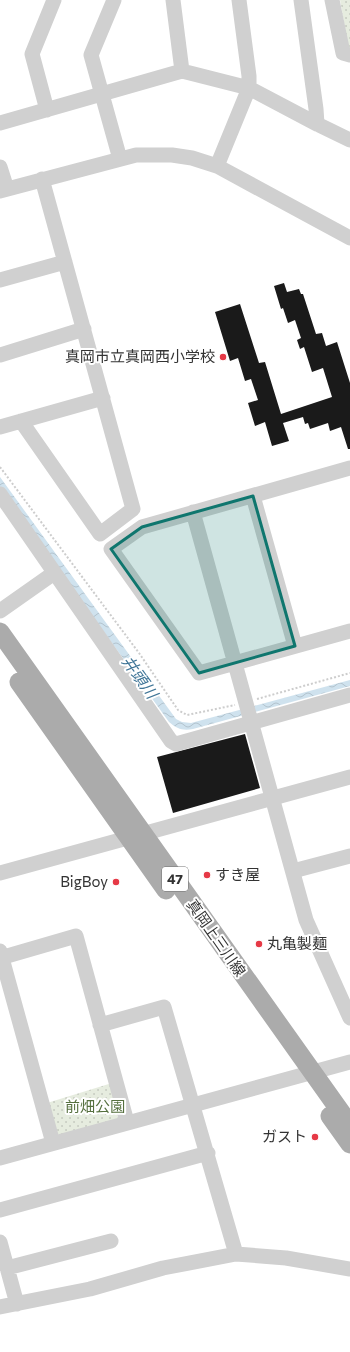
<svg xmlns="http://www.w3.org/2000/svg" width="350" height="1352" viewBox="0 0 350 1352" font-family="Commissioner,'Noto Sans JP',sans-serif">
<style>
.park{fill:url(#park-dots)}
.water{fill:url(#water-waves)}
.building{fill:#1a1a1a}
.lines{fill:none;stroke-linecap:round;stroke-linejoin:round}
.path{stroke:#cdcdcd;stroke-width:2;stroke-dasharray:2 2;stroke-linecap:butt}
.minor{stroke:#d0d0d0;stroke-width:15}
.major{stroke:#ababab;stroke-width:19}
.marked{fill:#0f766e;fill-opacity:0.2;stroke:#0f766e;stroke-width:3;stroke-linejoin:round}
.poi-dot{fill:#e63946;stroke:#fff;stroke-width:1.5}
.labels{text-anchor:middle;stroke-width:4;stroke-linejoin:round;paint-order:stroke}
.shield{fill:#fff;stroke:#707070;stroke-width:1}
.shield-label{font-size:14px;font-weight:bold;fill:#333}
.poi-label{font-size:15px;fill:#333;stroke:#fff;text-anchor:end}
.street-label{font-size:15px;fill:#333;stroke:#fff}
.park-label{font-size:15px;fill:#56703f;stroke:#fff}
.water-label{font-size:16px;font-style:italic;fill:#3f7597;stroke:#fff}
</style>
<defs>
<pattern id="park-dots" width="8" height="8" patternUnits="userSpaceOnUse"><rect width="8" height="8" fill="#e6ecdf"/><path d="M2 2h.1M6 6h.1" fill="none" stroke="#c6cbc0" stroke-width="1.8" stroke-linecap="round"/></pattern>
<pattern id="water-waves" width="16" height="10" patternUnits="userSpaceOnUse"><rect width="16" height="10" fill="#cfe2ee"/><path d="M0 5q4-4 8 0t8 0" fill="none" stroke="#b2c2cd"/></pattern>
</defs>
<rect width="100%" height="100%" fill="#fff"/>
<path class="park" d="M 340,0 L 350,0 L 350,51 L 349,50 Z
M 112,1083 L 118,1119 L 62,1136 L 56,1133 L 47,1103 Z"/>
<path class="water" d="M 0,477 L 176,719 L 182,722 L 191,723 L 350,680 L 350,686 L 193,729 C 183,731 177,729 169,722 L 0,488 Z"/>
<path class="building" d="M 284,283 L 287,292 L 299,289 L 301,294 L 303,294 L 316,334 L 322,333 L 326,346 L 337,342 L 350,383 L 350,449 L 348,449 L 341,427 L 330,431 L 328,423 L 310,429 L 308,423 L 305,424 L 303,417 L 283,423 L 289,441 L 272,446 L 265,422 L 255,426 L 248,403 L 258,400 L 251,379 L 245,381 L 238,358 L 230,361 L 215,312 L 240,304 L 259,363 L 265,362 L 281,414 L 332,397 L 323,368 L 312,372 L 304,347 L 300,349 L 297,340 L 301,338 L 295,320 L 288,323 L 283,308 L 281,309 L 274,286 Z
M 245,734 L 260,788 L 173,813 L 157,757 Z"/>
<g class="lines">
<path class="path" d="M 0,467 L 139,653 L 178,710 L 187,715 L 235,705
M 257,699 L 350,673"/>
<path class="minor" d="M 114,0 L 91,55 L 120,159
M 173,0 L 182,71
M 301,0 L 316,109 L 317,124
M 332,0 L 343,53 L 350,55
M 47,110 L 32,54 L 54,0
M 0,123 L 182,71 L 249,88 L 317,124 L 350,140
M 217,166 L 249,88 L 249,76 L 239,0
M 0,167 L 7,189
M 0,191 L 136,155 L 172,155 L 192,158 L 217,166 L 350,238
M 0,280 L 65,262
M 0,355 L 84,329
M 21,421 L 100,534 L 133,509 L 42,179
M 0,427 L 103,398
M 350,468 L 142,527 L 111,549 L 199,673 L 350,631
M 0,494 L 171,741 L 176,744 L 350,695
M 253,496 L 295,646
M 193,512 L 306,920 L 350,1018
M 0,611 L 54,573
M 293,871 L 350,856
M 0,873 L 350,777
M 0,951 L 53,1143
M 0,958 L 76,936 L 127,1122
M 100,1025 L 164,1007 L 236,1254
M 0,1158 L 350,1062
M 0,1210 L 208,1153
M 0,1242 L 17,1304
M 7,1268 L 111,1241
M 0,1307 L 90,1289 L 163,1268 L 236,1254 L 286,1258 L 350,1269"/>
<path class="major" d="M 0,632 L 350,1125
M 19,682 L 166,890
M 330,1116 L 350,1144"/>
</g>
<path class="marked" d="M 253,496 L 295,646 L 199,673 L 111,549 L 142,527 Z"/>
<g class="poi-dot">
<circle cx="223" cy="357" r="4"/>
<circle cx="207" cy="875" r="4"/>
<circle cx="116" cy="882" r="4"/>
<circle cx="259" cy="944" r="4"/>
<circle cx="315" cy="1137" r="4"/>
</g>
<g class="labels">
<rect class="shield" x="162" y="867" width="26" height="24" rx="3"/>
<g class="shield-label">
<text x="175" y="884">47</text>
</g>
<g class="poi-label">
<text x="215" y="362">真岡市立真岡西小学校</text>
<text x="215" y="880" text-anchor="start">すき屋</text>
<text x="108" y="887">BigBoy</text>
<text x="267" y="949" text-anchor="start">丸亀製麺</text>
<text x="307" y="1142">ガスト</text>
</g>
<g class="street-label">
<text transform="translate(216 938) rotate(55)" y="5">真岡上三川線</text>
</g>
<g class="park-label">
<text x="95" y="1112">前畑公園</text>
</g>
<g class="water-label">
<text transform="translate(140 677) rotate(54)" y="6">井頭川</text>
</g>
</g>
</svg>
